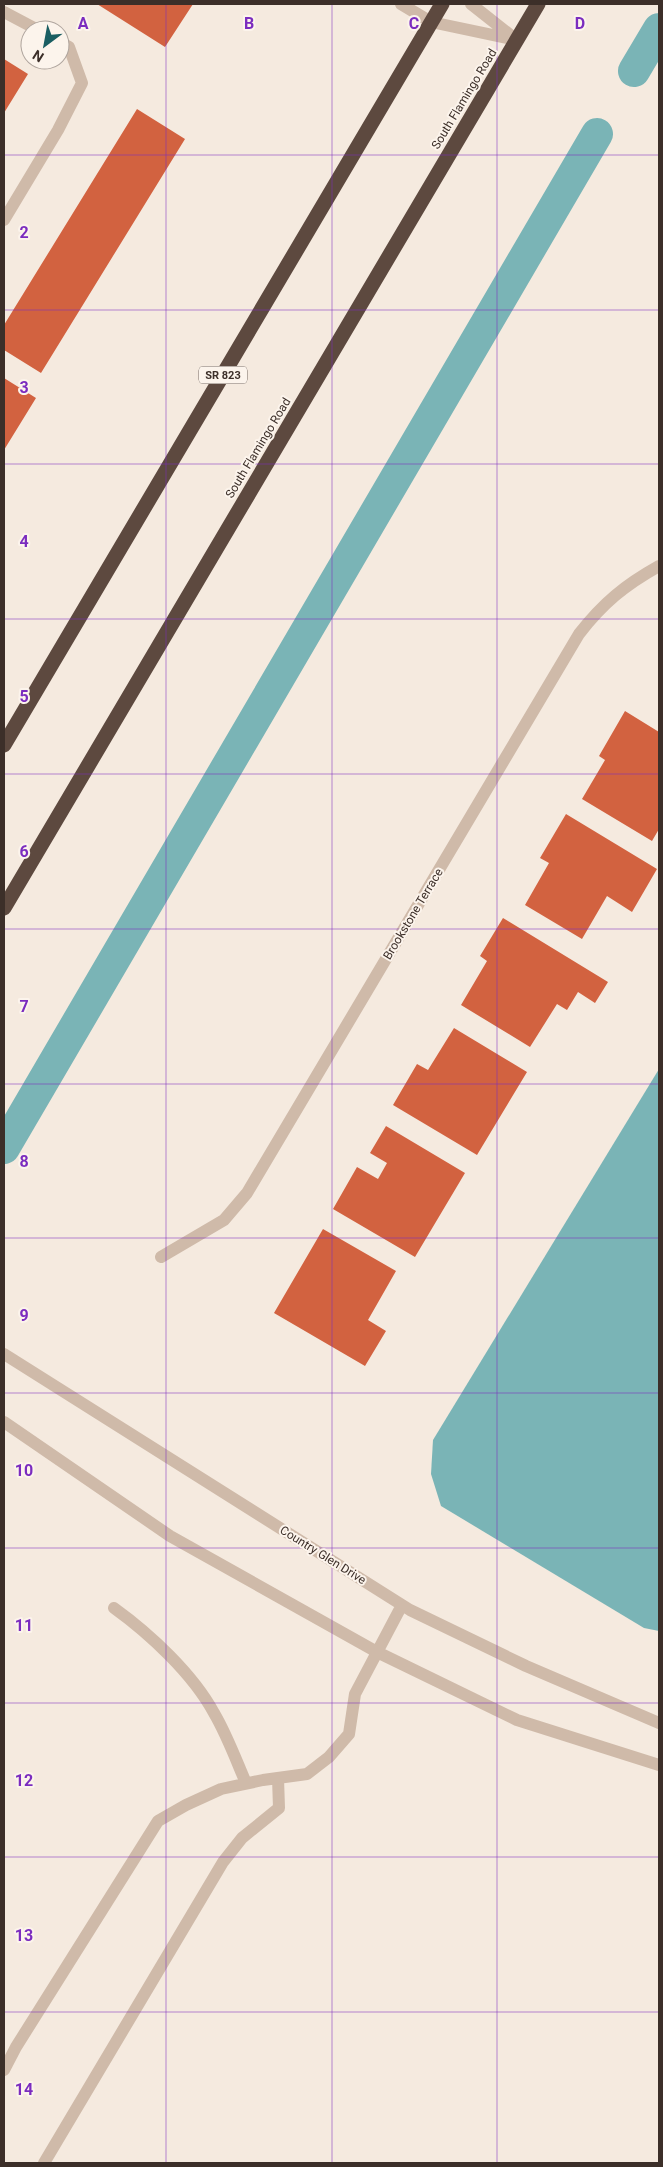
<svg xmlns="http://www.w3.org/2000/svg" width="663" height="2167" viewBox="0 0 663 2167" font-family="Roboto,sans-serif">
<style>
.water{fill:#7ab4b6}
.lines{fill:none;stroke-linecap:round;stroke-linejoin:round}
.canal{stroke:#7ab4b6;stroke-width:32}
.building{fill:#d26240}
.minor{stroke:#cfbaa9;stroke-width:12}
.highway{stroke:#5d493f;stroke-width:15}
.grid{fill:none;stroke:#7b2cbf;stroke-width:1;stroke-opacity:0.55}
.labels{text-anchor:middle;stroke-width:4;stroke-linejoin:round;paint-order:stroke}
.shield{fill:#fcf4ec;stroke:#766a64;stroke-width:1}
.shield-label{font-size:11px;font-weight:bold;fill:#3c2f29}
.street-label{font-size:12px;fill:#3c2f29;stroke:#fcf4ec}
.grid-label{font-size:16px;text-anchor:middle;font-weight:bold;fill:#7b2cbf;stroke:#fcf4ec;stroke-width:4;stroke-linejoin:round;paint-order:stroke}
</style>
<rect width="100%" height="100%" fill="#f5eadf"/>
<path class="water" d="M 659,1069 L 659,1631 L 644,1628 L 441,1506 L 431,1474 L 433,1440 Z"/>
<g class="lines">
<path class="canal" d="M 634,71 L 659,29
M 4,1148 L 597,134"/>
</g>
<path class="building" d="M 97,4 L 193,4 L 165,47 Z
M 4,59 L 28,74 L 4,113 Z
M 137,109 L 185,139 L 41,373 L 4,350 L 4,325 Z
M 4,378 L 36,398 L 4,450 Z
M 625,711 L 659,732 L 659,829 L 652,841 L 582,799 L 605,760 L 599,756 Z
M 566,814 L 657,869 L 632,912 L 607,896 L 582,939 L 525,905 L 549,863 L 540,858 Z
M 503,918 L 608,982 L 595,1003 L 578,992 L 567,1010 L 557,1004 L 530,1047 L 461,1005 L 487,961 L 480,956 Z
M 454,1028 L 527,1072 L 477,1155 L 393,1105 L 417,1064 L 428,1070 Z
M 386,1126 L 465,1173 L 415,1257 L 333,1209 L 357,1167 L 378,1179 L 387,1163 L 370,1153 Z
M 323,1229 L 396,1271 L 368,1320 L 386,1331 L 365,1366 L 274,1313 Z"/>
<g class="lines">
<path class="minor" d="M 401,4 L 431,22 L 516,40
M 471,4 L 514,38
M 4,12 L 38,30
M 4,220 L 58,130 L 82,83 L 69,47 L 60,42
M 161,1257 L 224,1220 L 247,1193 L 579,634 C 603,603 625,585 659,566
M 4,1354 L 410,1610 L 526,1666 L 659,1723
M 4,1422 L 170,1536 L 377,1652 L 517,1720 L 659,1765
M 114,1608 C 150,1634 193,1674 214,1713 C 227,1735 236,1760 246,1783
M 4,2070 L 16,2047 L 158,1821 L 186,1805 L 221,1789 L 263,1780 L 307,1774 L 329,1757 L 349,1734 L 355,1694 L 402,1605
M 44,2163 L 223,1862 L 242,1838 L 279,1808 L 278,1778"/>
<path class="highway" d="M 4,745 L 442,4
M 4,908 L 538,4"/>
</g>
<path class="grid" d="M 166,4 L 166,2163M 332,4 L 332,2163M 497,4 L 497,2163M 4,155 L 659,155M 4,310 L 659,310M 4,464 L 659,464M 4,619 L 659,619M 4,774 L 659,774M 4,929 L 659,929M 4,1084 L 659,1084M 4,1238 L 659,1238M 4,1393 L 659,1393M 4,1548 L 659,1548M 4,1703 L 659,1703M 4,1857 L 659,1857M 4,2012 L 659,2012"/>
<g class="labels">
<rect class="shield" x="199" y="366.5" width="48" height="17" rx="4"/>
<g class="shield-label">
<text x="223" y="379">SR 823</text>
</g>
<g class="street-label">
<text transform="translate(464 99) rotate(-59)" y="4">South Flamingo Road</text>
<text transform="translate(258 448) rotate(-59)" y="4">South Flamingo Road</text>
<text transform="translate(413 914) rotate(-59)" y="4">Brookstone Terrace</text>
<text transform="translate(323 1555) rotate(32)" y="4">Country Glen Drive</text>
</g>
</g>
<g class="grid-label">
<text x="83" y="29">A</text>
<text x="249" y="29">B</text>
<text x="414" y="29">C</text>
<text x="580" y="29">D</text>
<text x="24" y="238">2</text>
<text x="24" y="393">3</text>
<text x="24" y="547">4</text>
<text x="24" y="702">5</text>
<text x="24" y="857">6</text>
<text x="24" y="1012">7</text>
<text x="24" y="1167">8</text>
<text x="24" y="1321">9</text>
<text x="24" y="1476">10</text>
<text x="24" y="1631">11</text>
<text x="24" y="1786">12</text>
<text x="24" y="1941">13</text>
<text x="24" y="2095">14</text>
</g>
<rect width="663" height="2167" fill="none" stroke="#3c2f29" stroke-width="10"/>
<g transform="translate(45 45) rotate(212)"><circle r="24" fill="#fcf4ec" stroke="#afa59e"/>
<path d="M0-4L9 19L0 12L-9 19Z" fill="#1a5e62"/>
<text y="-8" font-size="14" font-weight="bold" text-anchor="middle" fill="#3c2f29">N</text>
</g>
</svg>
